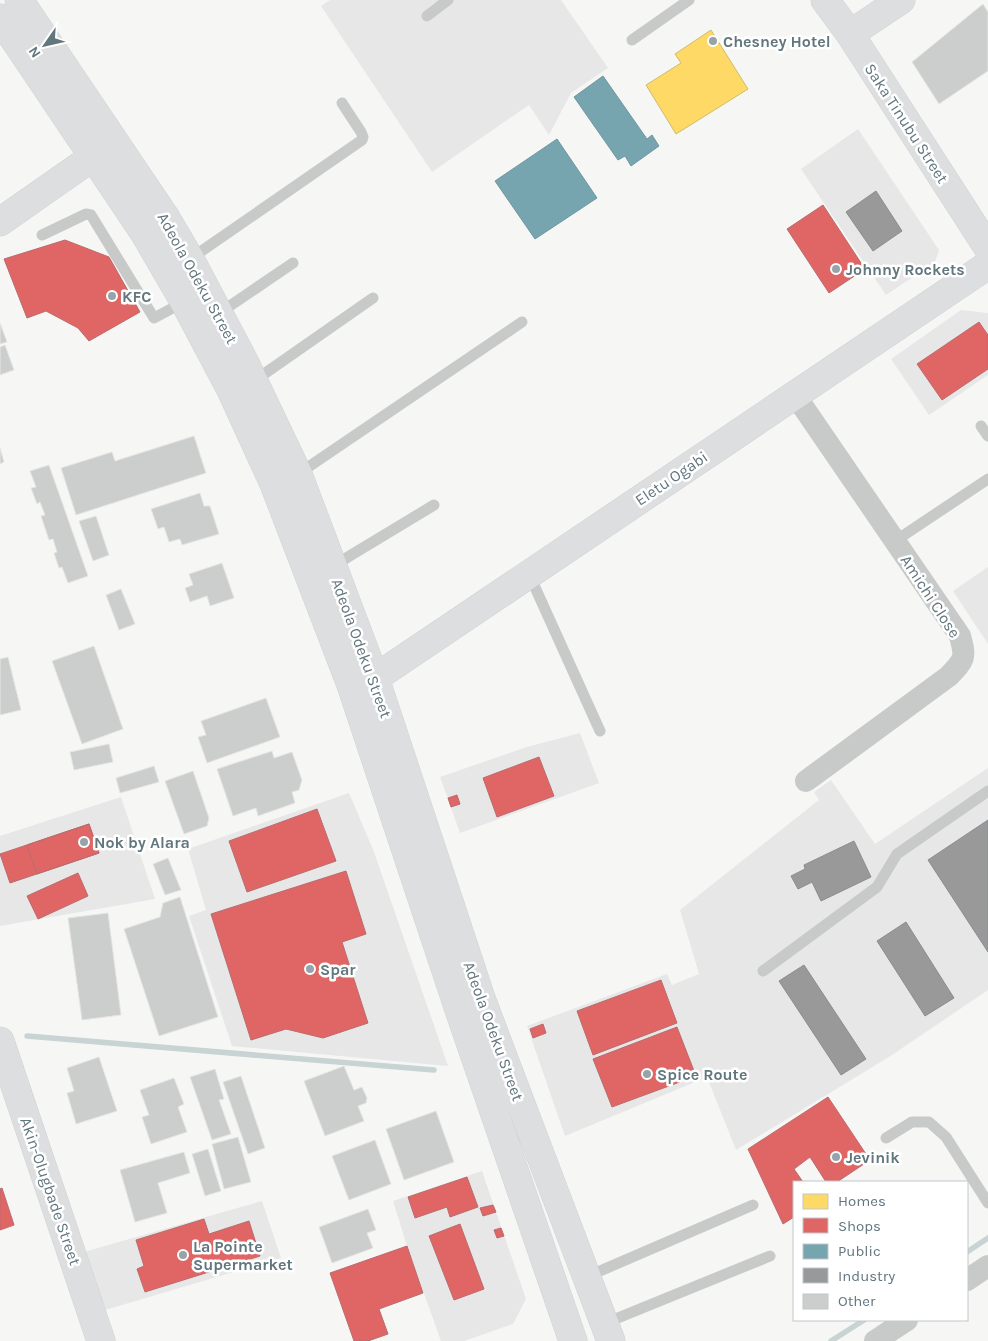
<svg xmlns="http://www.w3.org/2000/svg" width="988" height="1341" viewBox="0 0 988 1341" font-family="Karla,sans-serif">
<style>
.built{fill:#e6e7e6}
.homes{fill:#ffd966;stroke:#d0bb6d}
.shops{fill:#e06666;stroke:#ba6b6d}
.public{fill:#76a5af;stroke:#7097a0}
.industry{fill:#999;stroke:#888e91}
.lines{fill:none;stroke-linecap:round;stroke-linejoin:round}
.stream{stroke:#c8d3d4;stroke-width:5.5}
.building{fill:#cccece;stroke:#e5e5e4}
.secondary-casing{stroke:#d1d3d3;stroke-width:29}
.lane{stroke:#c8caca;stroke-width:11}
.street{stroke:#c8caca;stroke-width:22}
.secondary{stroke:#dddedf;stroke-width:28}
.poi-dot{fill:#96a3a8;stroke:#fff;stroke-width:2}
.labels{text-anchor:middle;stroke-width:5;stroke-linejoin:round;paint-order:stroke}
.poi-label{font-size:16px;font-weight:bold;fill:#62767e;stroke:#fff;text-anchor:start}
.street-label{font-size:16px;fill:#62767e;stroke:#fff}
</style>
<rect width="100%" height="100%" fill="#f6f6f5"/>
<path class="built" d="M 330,0 L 561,0 L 608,68 L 571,93 L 549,135 L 529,105 L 432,172 L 321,6 Z
M 858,129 L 939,250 L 935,262 L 886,295 L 801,169 Z
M 961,310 L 988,313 L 988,375 L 929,415 L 891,359 Z
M 988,567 L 988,644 L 953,591 Z
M 580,733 L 599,783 L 460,833 L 440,777 L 527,747 Z
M 988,768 L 988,990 L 892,1055 L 736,1150 L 707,1077 L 565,1136 L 527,1026 L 667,974 L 672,985 L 699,974 L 680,910 L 819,800 L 814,792 L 831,780 L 875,844 Z
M 349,793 L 374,852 L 448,1066 L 232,1046 L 189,916 L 206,910 L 188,849 Z
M 121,797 L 155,899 L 0,926 L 0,836 Z
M 482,1171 L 526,1299 L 513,1324 L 464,1341 L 441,1341 L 407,1246 L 393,1201 Z
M 262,1201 L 281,1258 L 105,1310 L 84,1252 Z"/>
<path class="homes" d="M 711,30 L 748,89 L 676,134 L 646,85 L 681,63 L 675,54 Z"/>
<path class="shops" d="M 823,205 L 865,269 L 829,293 L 787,229 Z
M 65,240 L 109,257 L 140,312 L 89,341 L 78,328 L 46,311 L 27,318 L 4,259 Z
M 979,322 L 988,335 L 988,369 L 942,400 L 917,364 Z
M 539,757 L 554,796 L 497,817 L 483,778 Z
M 457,795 L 460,804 L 451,807 L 448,798 Z
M 317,809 L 336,861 L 247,892 L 229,841 Z
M 89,824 L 99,853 L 10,883 L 0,854 Z
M 89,824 L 99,853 L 37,874 L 27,845 Z
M 346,871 L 366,934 L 342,942 L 368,1023 L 323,1038 L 286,1029 L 251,1040 L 211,914 Z
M 78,873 L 88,896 L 38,919 L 27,896 Z
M 661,980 L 677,1023 L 593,1055 L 577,1011 Z
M 543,1024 L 546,1033 L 533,1038 L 530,1029 Z
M 677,1027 L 696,1076 L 612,1107 L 593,1059 Z
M 828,1097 L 870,1160 L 837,1182 L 826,1182 L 810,1157 L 794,1169 L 803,1182 L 794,1182 L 794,1217 L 783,1224 L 748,1149 Z
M 467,1177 L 478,1207 L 450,1217 L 447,1207 L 415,1218 L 408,1197 Z
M 2,1188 L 14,1225 L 0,1230 L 0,1189 Z
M 493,1205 L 496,1212 L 483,1216 L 480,1208 Z
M 204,1219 L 209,1234 L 249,1221 L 260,1256 L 145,1292 L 137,1269 L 144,1266 L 136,1240 Z
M 460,1224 L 484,1289 L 454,1300 L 429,1236 Z
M 501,1228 L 504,1236 L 497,1238 L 494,1230 Z
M 407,1246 L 423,1293 L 379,1309 L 388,1334 L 368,1341 L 354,1341 L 330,1273 Z"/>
<path class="public" d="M 603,76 L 647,139 L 652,135 L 659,146 L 631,166 L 625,156 L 618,160 L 574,97 Z
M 557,139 L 597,198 L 535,239 L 495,181 Z"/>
<path class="industry" d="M 876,191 L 902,231 L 873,251 L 846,212 Z
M 988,820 L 988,952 L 928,860 Z
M 854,841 L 871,877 L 821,901 L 812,882 L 798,889 L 791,876 L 805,869 L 804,865 Z
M 906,922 L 954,998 L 925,1016 L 877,941 Z
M 804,965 L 866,1059 L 841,1075 L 779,981 Z"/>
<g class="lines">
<path class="stream" d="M 27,1036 L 434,1070
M 967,1252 L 988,1238
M 831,1341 L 864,1320"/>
</g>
<path class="building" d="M 983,4 L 988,12 L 988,71 L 939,104 L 912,62 Z
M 0,323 L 7,342 L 0,344 Z
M 5,345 L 14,370 L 0,375 L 0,347 Z
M 194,436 L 206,473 L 76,515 L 61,468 L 112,452 L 115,461 Z
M 0,448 L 4,462 L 0,464 Z
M 49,465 L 88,576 L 68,583 L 62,567 L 59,568 L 54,553 L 57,552 L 53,539 L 49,540 L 41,516 L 45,515 L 40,502 L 37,504 L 31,488 L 36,487 L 30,471 Z
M 200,493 L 204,506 L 210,506 L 219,534 L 182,545 L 180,539 L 169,542 L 164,527 L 158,529 L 151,509 Z
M 96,516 L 109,555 L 93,561 L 79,521 Z
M 222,563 L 234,598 L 210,606 L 207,596 L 190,602 L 185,588 L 193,585 L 189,574 Z
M 121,589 L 135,624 L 119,630 L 106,595 Z
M 94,646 L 123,729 L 82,744 L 52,661 Z
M 8,657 L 21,710 L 0,715 L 0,659 Z
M 266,698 L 280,737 L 207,763 L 198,737 L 206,735 L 201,721 Z
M 109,744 L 113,762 L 74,770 L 70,752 Z
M 272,751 L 274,758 L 292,752 L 302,780 L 299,790 L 292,792 L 295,803 L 258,816 L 256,808 L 233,816 L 217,769 Z
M 154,766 L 159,782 L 120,793 L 116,778 Z
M 193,771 L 209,818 L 207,826 L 184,834 L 165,781 Z
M 168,858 L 181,890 L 165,895 L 153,864 Z
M 180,897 L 218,1017 L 159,1036 L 124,929 L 160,917 L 163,903 Z
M 108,913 L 121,1015 L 82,1020 L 68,918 Z
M 99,1057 L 117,1111 L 76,1124 L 67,1093 L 74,1091 L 67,1068 Z
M 344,1066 L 354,1090 L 362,1087 L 367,1098 L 366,1103 L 358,1106 L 364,1121 L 325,1136 L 304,1081 Z
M 215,1069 L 224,1099 L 219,1100 L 231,1134 L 212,1140 L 190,1077 Z
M 241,1076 L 265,1148 L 248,1154 L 223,1082 Z
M 174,1078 L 184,1104 L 178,1107 L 187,1132 L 151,1144 L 142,1117 L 149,1115 L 140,1090 Z
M 436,1111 L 454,1162 L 404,1180 L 386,1129 Z
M 238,1137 L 251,1182 L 224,1189 L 212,1144 Z
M 375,1140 L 391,1184 L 349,1200 L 332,1156 Z
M 208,1149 L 221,1191 L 205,1196 L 192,1154 Z
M 184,1152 L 190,1173 L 158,1183 L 167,1213 L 135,1222 L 120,1170 Z
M 368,1209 L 376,1230 L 367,1233 L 373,1248 L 332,1263 L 319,1227 Z"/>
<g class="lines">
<defs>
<path id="secondary" d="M 19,0 L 164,215 L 190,259 L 244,361 L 298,474 L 375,678 L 482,1001 L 611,1341
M 825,0 L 850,34 L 988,248
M 0,18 L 145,234 L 185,303 L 231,390 L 274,484 L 351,685 L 459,1010 L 573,1341
M 850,34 L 901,0
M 0,222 L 107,147
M 357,683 L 375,678 L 988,265
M 0,1041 L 101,1341"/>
</defs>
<use href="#secondary" class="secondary-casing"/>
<path class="lane" d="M 427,16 L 448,0
M 632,40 L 689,0
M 42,235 L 86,214 L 91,215 L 154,318 L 184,302
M 190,259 L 362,140 L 363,137 L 361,132 L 342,103
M 218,314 L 293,263
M 254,381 L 373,298
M 981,426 L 988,436
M 298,474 L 522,322
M 895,541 L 988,479
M 333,566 L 434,505
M 529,574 L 600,731
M 763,971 L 877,887 L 897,854 L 988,791
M 886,1138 L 912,1122 L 929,1122 L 946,1137 L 988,1203
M 586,1277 L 753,1205
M 603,1324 L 770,1256"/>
<path class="street" d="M 795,395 L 960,636 C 966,658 965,659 949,676 L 806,781
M 967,1280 L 988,1266
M 875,1341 L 907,1320"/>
<use href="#secondary" class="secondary"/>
</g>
<g class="poi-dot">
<circle cx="713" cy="41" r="5"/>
<circle cx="836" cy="269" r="5"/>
<circle cx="112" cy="296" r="5"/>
<circle cx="84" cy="842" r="5"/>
<circle cx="310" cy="969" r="5"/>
<circle cx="647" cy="1074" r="5"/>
<circle cx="836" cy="1157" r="5"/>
<circle cx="183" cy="1255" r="5"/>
</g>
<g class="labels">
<g class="poi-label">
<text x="723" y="47">Chesney Hotel</text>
<text x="846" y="275">Johnny Rockets</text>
<text x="122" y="302">KFC</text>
<text x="94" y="848">Nok by Alara</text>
<text x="320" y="975">Spar</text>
<text x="657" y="1080">Spice Route</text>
<text x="846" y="1163">Jevinik</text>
<text x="193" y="1252">La Pointe<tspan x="193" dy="18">Supermarket</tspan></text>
</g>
<g class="street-label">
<text transform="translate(907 123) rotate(57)" y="6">Saka Tinubu Street</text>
<text transform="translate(198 278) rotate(61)" y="6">Adeola Odeku Street</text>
<text transform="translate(671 478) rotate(-34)" y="6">Eletu Ogabi</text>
<text transform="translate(931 596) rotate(57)" y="6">Amichi Close</text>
<text transform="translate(362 648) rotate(70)" y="6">Adeola Odeku Street</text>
<text transform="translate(494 1031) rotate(70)" y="6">Adeola Odeku Street</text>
<text transform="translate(51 1191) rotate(71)" y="6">Akin-Olugbade Street</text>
</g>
</g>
<rect x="793" y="1181" width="175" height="140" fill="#ffffff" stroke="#c0c8cb"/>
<rect x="803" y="1194" width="25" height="15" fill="#ffd966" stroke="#c0c8cb"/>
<text x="838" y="1206" font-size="15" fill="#62767e">Homes</text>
<rect x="803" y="1218" width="25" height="15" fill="#e06666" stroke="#c0c8cb"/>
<text x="838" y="1231" font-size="15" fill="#62767e">Shops</text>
<rect x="803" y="1244" width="25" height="15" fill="#76a5af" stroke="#c0c8cb"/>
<text x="838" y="1256" font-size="15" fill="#62767e">Public</text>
<rect x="803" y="1268" width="25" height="15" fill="#999999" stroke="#c0c8cb"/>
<text x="838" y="1281" font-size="15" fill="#62767e">Industry</text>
<rect x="803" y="1294" width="25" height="15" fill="#cccece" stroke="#c0c8cb"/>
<text x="838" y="1306" font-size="15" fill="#62767e">Other</text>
<g transform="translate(45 45) rotate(236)" stroke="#ffffff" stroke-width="4" paint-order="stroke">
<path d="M0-4L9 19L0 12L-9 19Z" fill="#62767e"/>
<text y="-8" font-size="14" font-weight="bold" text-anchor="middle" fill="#62767e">N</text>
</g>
</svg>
